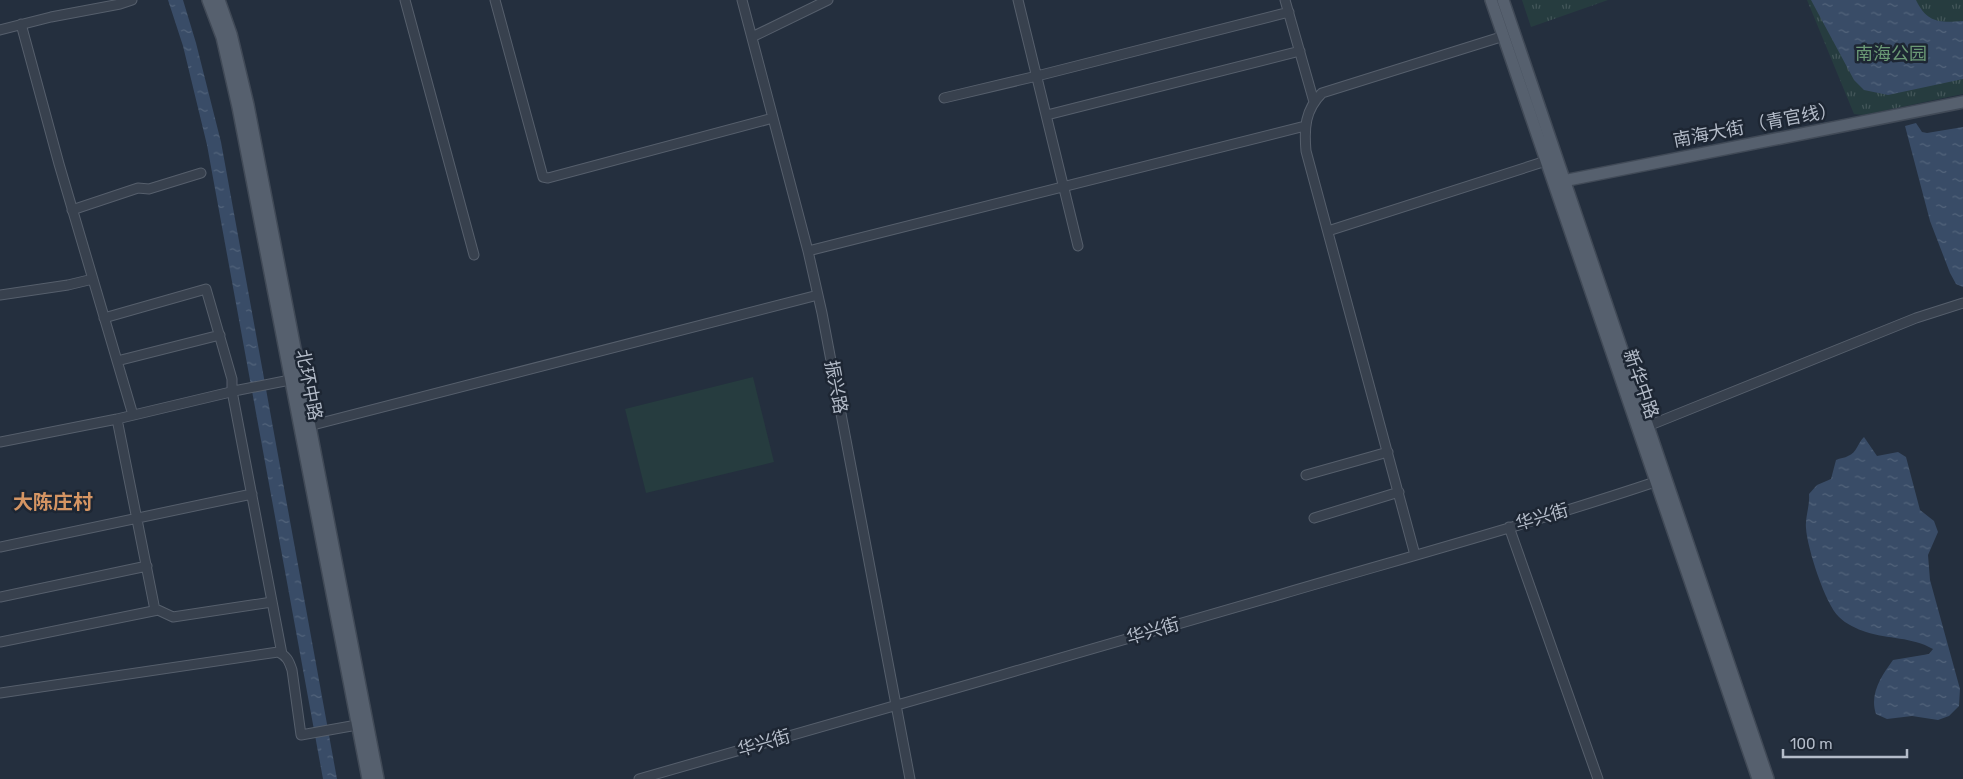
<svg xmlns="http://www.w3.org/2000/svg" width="1963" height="779" viewBox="0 0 1963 779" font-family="Rubik,'Noto Sans SC',sans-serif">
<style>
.grass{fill:url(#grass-tufts)}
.garden{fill:#263c3f}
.water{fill:url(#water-ripples)}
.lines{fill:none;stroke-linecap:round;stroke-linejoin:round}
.minor-casing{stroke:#565f6c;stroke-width:11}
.major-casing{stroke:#414a57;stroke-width:14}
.minor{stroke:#38414e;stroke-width:9}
.major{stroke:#56606e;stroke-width:11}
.labels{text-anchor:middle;stroke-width:5;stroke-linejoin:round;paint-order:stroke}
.park-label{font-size:18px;fill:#6b9a76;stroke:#1d2633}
.street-label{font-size:18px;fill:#b4bcc9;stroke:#1d2633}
.quarter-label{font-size:20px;font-weight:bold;fill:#d59563;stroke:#1d2633}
</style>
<defs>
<pattern id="grass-tufts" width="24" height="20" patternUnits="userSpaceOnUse" patternTransform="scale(1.25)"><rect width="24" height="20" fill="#263c3f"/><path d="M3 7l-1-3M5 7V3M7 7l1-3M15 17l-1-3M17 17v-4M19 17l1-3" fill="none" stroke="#435659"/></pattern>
<pattern id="water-ripples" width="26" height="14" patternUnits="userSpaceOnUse" patternTransform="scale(1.25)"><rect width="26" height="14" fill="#394c67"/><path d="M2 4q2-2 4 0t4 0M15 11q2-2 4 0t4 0" fill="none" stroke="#53647b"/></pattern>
</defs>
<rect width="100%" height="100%" fill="#242f3e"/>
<path class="grass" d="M 1522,0 L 1608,0 L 1531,27 Z
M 1807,0 L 1963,0 L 1963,94 L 1863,115 L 1854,114 Z"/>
<path class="garden" d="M 753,377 L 774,462 L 646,493 L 625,409 Z"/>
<path class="water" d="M 168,0 L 183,0 L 196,43 L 221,142 L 337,779 L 323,779 L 207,145 L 183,46 Z
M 1811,0 L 1916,0 C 1927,23 1940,23 1963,21 L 1963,79 L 1888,95 L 1864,90 L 1854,80 Z
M 1916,123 L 1922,132 L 1927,133 L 1963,127 L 1963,287 L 1956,284 L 1950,273 L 1930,221 L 1905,126 Z
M 1864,437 L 1877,456 L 1898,452 L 1906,457 L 1920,510 L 1934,521 L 1938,532 L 1928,555 L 1930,580 L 1960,689 L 1959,706 L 1949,716 L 1938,720 L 1912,716 L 1887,719 L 1876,714 C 1869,694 1882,675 1893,660 L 1929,654 L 1933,649 C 1912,637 1888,639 1866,632 C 1857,629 1846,624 1839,617 C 1825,604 1807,547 1806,528 C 1805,517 1810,506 1809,494 L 1817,485 L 1831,479 L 1836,460 C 1840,458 1845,458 1848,456 C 1857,453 1858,442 1864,437 Z"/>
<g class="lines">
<defs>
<path id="minor" d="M 405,0 L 474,255
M 495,0 L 543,177 L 548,178 L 773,118
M 742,0 L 808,251 L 822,313 L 910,779
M 1018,0 L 1078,246
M 1285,0 L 1314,102
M 21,24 L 59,164 L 133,415
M 0,30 L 51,17 L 120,4 L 132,0
M 752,37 L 828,0
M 944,98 L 1037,76 L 1289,12
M 1047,115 L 1300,51
M 72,210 L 138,188 L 149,189 L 201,173
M 1328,231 L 1546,161
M 808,251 L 1305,126
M 0,295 L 68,285 L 93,279
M 104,318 L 206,289 L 232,379 L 232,391 L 282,654
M 117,361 L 220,335
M 117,419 L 155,610
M 309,426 L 818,295
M 1648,426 L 1916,318 L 1963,303
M 0,442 L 117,419 L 239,390 L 290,380
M 1306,475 L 1388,452
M 1314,518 L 1399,492
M 1509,527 L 1598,779
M 0,547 L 252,494
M 1415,555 L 1306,151 C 1304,128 1305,110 1322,93 L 1504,36
M 0,597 L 147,566
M 0,642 L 158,610 L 173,617 L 272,602
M 0,693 L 278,652 C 287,656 289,661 292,670 L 301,735 L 357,725
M 639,779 C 853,718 1068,656 1282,594 C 1408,557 1536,522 1661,480"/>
<path id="major" d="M 208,0 L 222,37 L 238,107 L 368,779
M 219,0 L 231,34 L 248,105 L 378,779
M 1491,0 L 1758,779
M 1503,0 L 1768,779
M 1558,182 L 1963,102"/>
</defs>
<use href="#minor" class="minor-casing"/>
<use href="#major" class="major-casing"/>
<use href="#minor" class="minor"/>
<use href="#major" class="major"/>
</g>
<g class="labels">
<g class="park-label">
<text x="1891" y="60">南海公园</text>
</g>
<g class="street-label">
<text transform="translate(1755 125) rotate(-11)" y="6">南海大街 （青官线）</text>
<text transform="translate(1641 384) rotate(71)" y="6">新华中路</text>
<text transform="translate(309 385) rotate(79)" y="6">北环中路</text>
<text transform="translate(836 387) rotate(79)" y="6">振兴路</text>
<text transform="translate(1542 517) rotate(-16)" y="6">华兴街</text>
<text transform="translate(1153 631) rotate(-16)" y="6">华兴街</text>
<text transform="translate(764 743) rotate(-16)" y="6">华兴街</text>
</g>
<g class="quarter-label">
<text x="53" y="509">大陈庄村</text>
</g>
</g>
<path d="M1783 749v8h124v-8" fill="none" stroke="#b4bcc9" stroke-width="2.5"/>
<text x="1790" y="749" font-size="15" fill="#b4bcc9" stroke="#1d2633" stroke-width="4" paint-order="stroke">100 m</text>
</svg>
